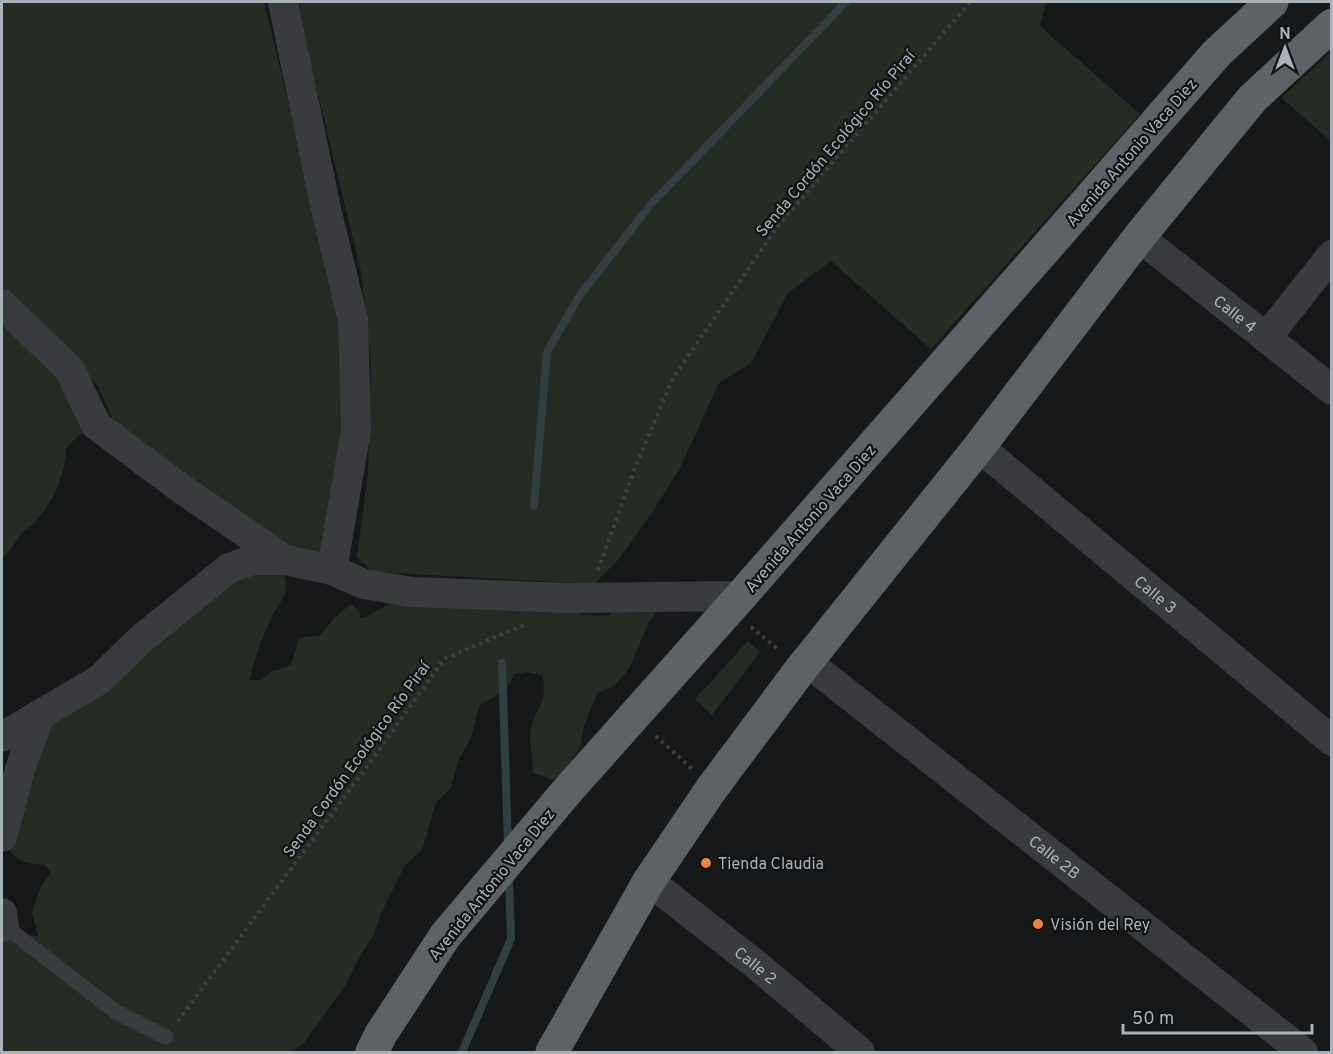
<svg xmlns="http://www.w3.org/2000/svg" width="1333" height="1054" viewBox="0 0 1333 1054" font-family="Overpass,sans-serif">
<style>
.green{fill:#242c24}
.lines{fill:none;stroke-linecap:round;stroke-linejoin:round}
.stream{stroke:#313e42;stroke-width:8}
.path{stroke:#3f4245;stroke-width:4;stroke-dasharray:3 4.5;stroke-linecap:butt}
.service{stroke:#393b3e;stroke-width:15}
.minor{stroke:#393b3e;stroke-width:30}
.trunk{stroke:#5d6266;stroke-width:33}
.poi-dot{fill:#ea843f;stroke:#121314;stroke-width:2}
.labels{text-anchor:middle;stroke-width:4.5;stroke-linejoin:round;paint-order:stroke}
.street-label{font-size:16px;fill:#aab2b9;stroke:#121314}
.poi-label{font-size:16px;fill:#aab2b9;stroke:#121314;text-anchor:start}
</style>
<rect width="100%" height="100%" fill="#171819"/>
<path class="green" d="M 2,2 L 264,2 L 317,222 L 340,297 L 346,388 L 331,535 L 319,551 L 308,559 L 116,426 L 98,386 L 2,293 Z
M 299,2 L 1046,2 L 1040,26 L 1140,114 L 931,349 L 831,261 L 788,293 L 751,363 L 719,383 L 680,468 L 653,511 L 619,559 L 594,584 L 372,572 L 357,557 L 368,474 L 371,364 L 361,272 L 310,62 Z
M 1331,52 L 1331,141 L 1281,98 Z
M 2,311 L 65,372 L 87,431 L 78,436 L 66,448 C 66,475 52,504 33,524 C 30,527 25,529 22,533 C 15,542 11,550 2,558 Z
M 250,572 L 283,572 L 286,581 L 285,595 L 274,612 L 260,644 L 249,680 L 261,680 L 273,671 L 291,665 L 299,638 L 320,635 L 335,617 L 351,604 L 359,611 L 361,619 L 400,598 L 565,606 L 583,615 L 608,616 L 614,609 L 663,605 L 649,622 L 629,669 L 614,686 L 597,693 L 584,726 L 581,745 L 564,772 L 552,780 L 533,773 C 533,760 530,747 530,735 C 531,713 550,702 542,675 L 527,672 L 514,674 C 507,691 496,697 480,704 L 471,738 L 458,761 L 451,788 L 436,803 L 422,850 L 405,865 L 382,911 L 374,934 L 358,960 L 347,983 L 304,1043 L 289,1052 L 2,1052 L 2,933 L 38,936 L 32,913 L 40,888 L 51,872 L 44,864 C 28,865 19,863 9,849 L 26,790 L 35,774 L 37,748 L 47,726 L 208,596 Z
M 748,641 L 760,652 L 712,715 L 695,699 Z"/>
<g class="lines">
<path class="stream" d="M 534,506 L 547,352 L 580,295 L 651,204 L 846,2
M 502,663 L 508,845
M 462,1052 L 511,939 L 509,875"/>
<path class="path" d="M 598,570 L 634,470 L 673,378 L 778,226 L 970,2
M 751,627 L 780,651
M 656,736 L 692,769
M 178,1021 L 368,765 L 444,659 L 526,624"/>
<path class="service" d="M 2,924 L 116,1012 L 166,1037"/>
<g class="minor">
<path id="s1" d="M 1139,237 L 1332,390"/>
<path d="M 2,304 L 70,370 L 96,425 L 179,487 L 285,560"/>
<path d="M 1266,338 L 1332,255"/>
<path id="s2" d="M 979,447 L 1332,741"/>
<path d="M 332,570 L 364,584 L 412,592 L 568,598 L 741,596"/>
<path id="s3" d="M 807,662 L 1303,1052"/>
<path d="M 2,737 L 99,680 L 140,640 L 229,568 L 253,560 L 285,560 L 332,570 L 356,430 L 353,320 L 326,209 L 283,2"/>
<path d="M 2,837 L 21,766 L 40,715"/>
<path id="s4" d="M 649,881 L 755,964 L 860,1052"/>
<path d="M 2,913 L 4,926"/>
</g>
<path class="trunk" d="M 372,1052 L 381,1034 L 445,936 L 568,790 L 741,596 L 1217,53 L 1272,2
M 552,1052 L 649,881 L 712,788 L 801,669 L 979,447 L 1139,237 L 1252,99 L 1332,25"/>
</g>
<g class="poi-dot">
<circle cx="706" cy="863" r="6"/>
<circle cx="1038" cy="924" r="6"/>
</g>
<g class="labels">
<g class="street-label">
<text transform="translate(835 143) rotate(-50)" y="6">Senda Cordón Ecológico Río Piraí</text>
<text transform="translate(1131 152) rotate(-49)" y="6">Avenida Antonio Vaca Diez</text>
<text dy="6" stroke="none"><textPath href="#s1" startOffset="123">Calle 4</textPath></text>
<text transform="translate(810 518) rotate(-49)" y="6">Avenida Antonio Vaca Diez</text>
<text dy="6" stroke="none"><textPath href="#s2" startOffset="230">Calle 3</textPath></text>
<text transform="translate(356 759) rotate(-54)" y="6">Senda Cordón Ecológico Río Piraí</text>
<text dy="6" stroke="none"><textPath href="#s3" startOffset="315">Calle 2B</textPath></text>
<text transform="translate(491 884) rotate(-51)" y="6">Avenida Antonio Vaca Diez</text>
<text dy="6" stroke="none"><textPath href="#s4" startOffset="136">Calle 2</textPath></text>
</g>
<g class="poi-label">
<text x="718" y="869">Tienda Claudia</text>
<text x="1050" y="930">Visión del Rey</text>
</g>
</g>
<rect width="1333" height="1054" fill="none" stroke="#aab2b9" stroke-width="6"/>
<g transform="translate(1285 48)" stroke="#121314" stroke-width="4.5" paint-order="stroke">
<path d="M0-4.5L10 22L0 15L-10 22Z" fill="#aab2b9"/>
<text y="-9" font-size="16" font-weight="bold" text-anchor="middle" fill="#aab2b9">N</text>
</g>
<path d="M1123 1024v9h189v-9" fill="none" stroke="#aab2b9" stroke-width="3"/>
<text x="1132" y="1024" font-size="18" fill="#aab2b9" stroke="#121314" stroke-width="4.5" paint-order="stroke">50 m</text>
</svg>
